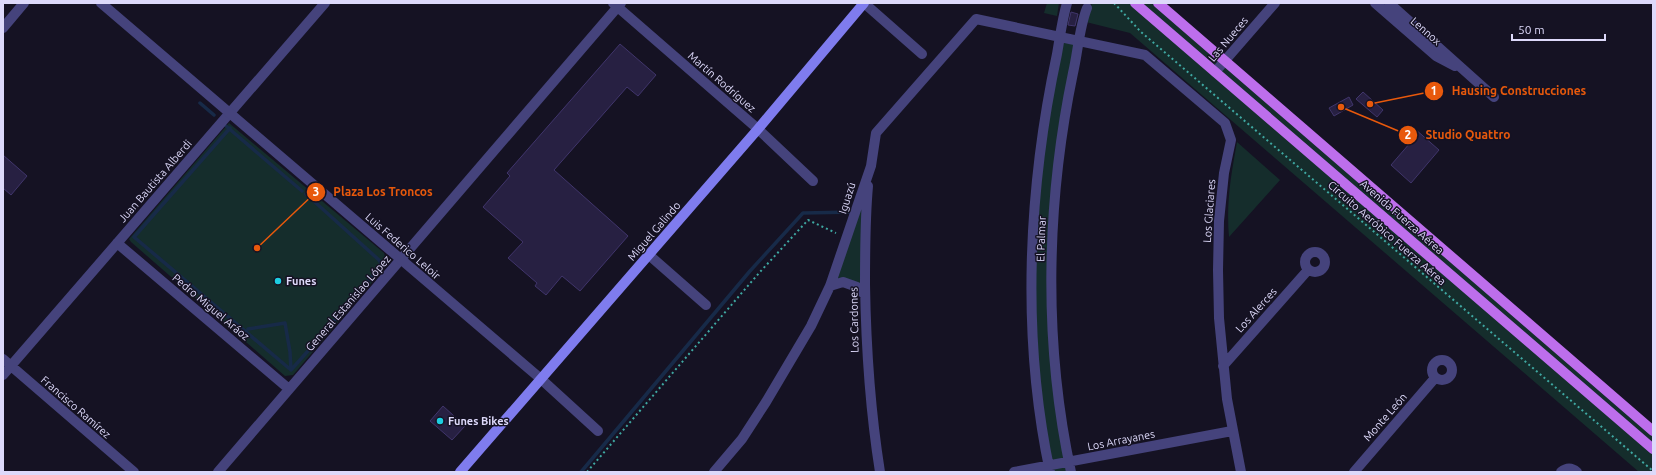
<svg xmlns="http://www.w3.org/2000/svg" width="1656" height="475" viewBox="0 0 1656 475" font-family="Ubuntu,sans-serif">
<style>
.green{fill:#152d2c}
.lines{fill:none;stroke-linecap:round;stroke-linejoin:round}
.stream{stroke:#172a48;stroke-width:3.5}
.building{fill:#272042;stroke:#40356b}
.path{stroke:#3fa8a2;stroke-width:2;stroke-dasharray:2 3;stroke-linecap:butt}
.minor{stroke:#45437c;stroke-width:10}
.tertiary{stroke:#45437c;stroke-width:10}
.secondary{stroke:#7f7cee;stroke-width:10}
.primary{stroke:#bd6eec;stroke-width:10}
.poi-dot{fill:#1dcee2;stroke:#151223;stroke-width:1.5}
.labels{text-anchor:middle;stroke-width:3;stroke-linejoin:round;paint-order:stroke}
.street-label{font-size:11px;fill:#ddd9fa;stroke:#151223}
.poi-label{font-size:11px;font-weight:bold;fill:#ddd9fa;stroke:#151223;text-anchor:start}
.leader{fill:none;stroke:#e8590c;stroke-width:1.5}
.callout-dot{fill:#e8590c;stroke:#151223;stroke-width:1.5}
.mark-label{font-size:12px;text-anchor:middle;font-weight:bold;fill:#fff}
.callout-label{font-size:12px;text-anchor:middle;font-weight:bold;fill:#e8590c;stroke:#151223;stroke-width:3;stroke-linejoin:round;paint-order:stroke}
</style>
<rect width="100%" height="100%" fill="#151223"/>
<path class="green" d="M 1047,3 L 1059,3 L 1057,16 L 1044,13 Z
M 1092,3 L 1158,3 L 1653,431 L 1653,472 L 1639,472 L 1130,33 L 1086,22 Z
M 1060,37 L 1080,41 L 1059,160 L 1054,342 L 1071,472 L 1050,472 L 1039,405 L 1033,220 Z
M 229,123 L 384,253 L 386,260 L 386,266 L 293,375 L 285,376 L 131,242 L 129,239 Z
M 1237,142 L 1280,180 L 1229,237 C 1226,203 1231,175 1237,142 Z
M 871,166 L 865,295 L 857,287 L 830,286 Z"/>
<g class="lines">
<path class="stream" d="M 200,103 L 214,115
M 226,126 L 302,191
M 230,128 L 134,237 L 291,370
M 306,194 L 379,260 L 382,265 L 319,338
M 248,329 L 285,323 L 290,352 L 291,370
M 291,370 L 316,342
M 581,472 L 750,271 L 803,213 L 854,212"/>
</g>
<path class="building" d="M 1071,12 L 1078,14 L 1075,26 L 1068,25 Z
M 620,44 L 656,75 L 638,96 L 627,87 L 554,170 L 628,236 L 580,291 L 562,276 L 546,295 L 535,286 L 537,283 L 508,258 L 523,242 L 483,207 L 510,176 L 507,173 Z
M 1363,92 L 1383,110 L 1377,117 L 1356,99 Z
M 1349,97 L 1353,105 L 1334,116 L 1329,108 Z
M 1415,129 L 1439,150 L 1411,183 L 1391,165 L 1410,143 L 1406,139 Z
M 3,155 L 27,176 L 11,195 L 3,188 Z
M 443,406 L 465,426 L 452,440 L 430,421 Z"/>
<g class="lines">
<path class="path" d="M 1114,3 L 1141,32 L 1653,471
M 587,472 L 759,273 L 808,220 L 836,233"/>
<path class="minor" d="M 613,3 L 758,129 L 813,181
M 864,3 L 922,54
M 1375,3 L 1436,56 L 1455,66
M 1389,3 L 1494,97
M 3,28 L 24,3
M 1215,72 L 1275,3
M 868,186 C 865,219 865,251 865,284 C 866,347 870,409 880,472
M 117,243 L 289,389
M1305 262a10 10 0 1 1 20 0a10 10 0 1 1-20 0Z
M 649,255 L 706,305
M 830,286 L 843,282 L 857,287 L 865,295
M 3,359 L 134,472
M1432 370a10 10 0 1 1 20 0a10 10 0 1 1-20 0Z
M 1223,366 L 1308,270
M 3,375 L 325,3
M 541,379 L 598,431
M 218,472 L 621,3
M 714,472 L 742,439 L 766,402 L 811,326 L 830,286 L 871,166 L 876,133 L 976,19 L 1145,55 L 1225,123 L 1231,140 L 1224,173 L 1219,221 L 1218,270 L 1219,318 L 1227,399 L 1241,472
M 1014,472 L 1232,431
M 1050,472 C 1021,336 1028,189 1057,54 C 1060,37 1062,20 1067,3
M 1071,472 C 1043,342 1046,203 1073,73 C 1078,52 1079,28 1087,8
M 1354,472 L 1435,378
M 1561,472 C 1566,468 1571,467 1577,472"/>
<path class="tertiary" d="M 101,3 L 541,379"/>
<path class="secondary" d="M 460,472 L 758,129 L 864,3"/>
<path class="primary" d="M 1135,3 L 1653,449
M 1158,3 L 1653,431"/>
</g>
<g class="poi-dot">
<circle cx="278" cy="281" r="4"/>
<circle cx="440" cy="421" r="4"/>
</g>
<g class="labels">
<g class="street-label">
<text transform="translate(1426 31) rotate(41)" y="4">Lennox</text>
<text transform="translate(1228 39) rotate(-50)" y="4">Las Nueces</text>
<text transform="translate(722 82) rotate(41)" y="4">Martín Rodríguez</text>
<text transform="translate(155 181) rotate(-49)" y="4">Juan Bautista Alberdi</text>
<text transform="translate(847 198) rotate(-72)" y="4">Iguazú</text>
<text transform="translate(1209 211) rotate(-86)" y="4">Los Glaciares</text>
<text transform="translate(1402 217) rotate(41)" y="4">Avenida Fuerza Aérea</text>
<text transform="translate(654 231) rotate(-49)" y="4">Miguel Galindo</text>
<text transform="translate(1387 233) rotate(41)" y="4">Circuito Aeróbico Fuerza Aérea</text>
<text transform="translate(1041 239) rotate(-88)" y="4">El Palmar</text>
<text transform="translate(403 246) rotate(41)" y="4">Luis Federico Leloir</text>
<text transform="translate(348 303) rotate(-49)" y="4">General Estanislao López</text>
<text transform="translate(211 307) rotate(40)" y="4">Pedro Miguel Aráoz</text>
<text transform="translate(1256 310) rotate(-48)" y="4">Los Alerces</text>
<text transform="translate(854 320) rotate(-91)" y="4">Los Cardones</text>
<text transform="translate(76 407) rotate(41)" y="4">Francisco Ramírez</text>
<text transform="translate(1385 417) rotate(-49)" y="4">Monte León</text>
<text transform="translate(1121 440) rotate(-11)" y="4">Los Arrayanes</text>
</g>
<g class="poi-label">
<text x="286" y="285">Funes</text>
<text x="448" y="425">Funes Bikes</text>
</g>
</g>
<path class="leader" d="M1370 104L1434 91M1341 107L1408 135M257 248L316 192"/>
<g class="callout-dot">
<circle cx="1370" cy="104" r="4"/>
<circle cx="1341" cy="107" r="4"/>
<circle cx="257" cy="248" r="4"/>
<circle cx="1434" cy="91" r="10"/>
<circle cx="1408" cy="135" r="10"/>
<circle cx="316" cy="192" r="10"/>
</g>
<g class="mark-label">
<text x="1434" y="95">1</text>
<text x="1408" y="139">2</text>
<text x="316" y="196">3</text>
</g>
<g class="callout-label">
<text x="1519" y="95">Hausing Construcciones</text>
<text x="1468" y="139">Studio Quattro</text>
<text x="383" y="196">Plaza Los Troncos</text>
</g>
<rect width="1656" height="475" fill="none" stroke="#ddd9fa" stroke-width="8"/>
<path d="M1512 34v6h93v-6" fill="none" stroke="#ddd9fa" stroke-width="2"/>
<text x="1518" y="34" font-size="12" fill="#ddd9fa" stroke="#151223" stroke-width="3" paint-order="stroke">50 m</text>
</svg>
